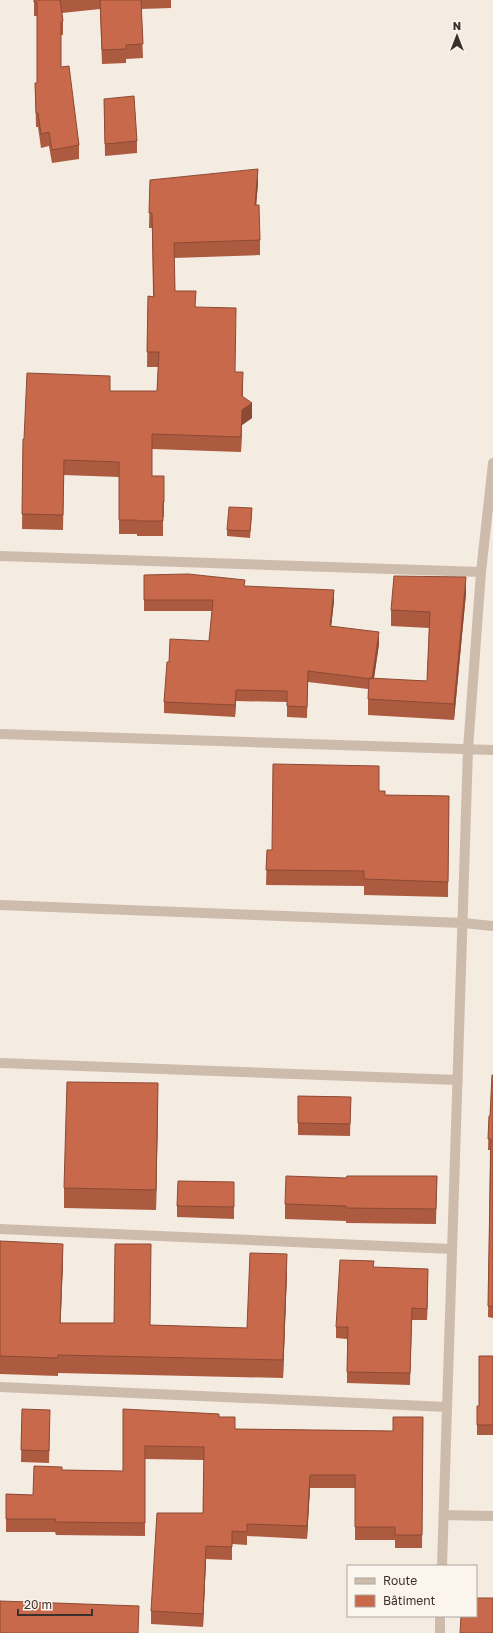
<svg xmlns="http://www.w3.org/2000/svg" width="493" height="1633" viewBox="0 0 493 1633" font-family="'Golos Text',sans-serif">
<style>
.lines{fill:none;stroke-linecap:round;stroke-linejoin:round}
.minor{stroke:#cdbbac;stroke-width:10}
.wall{fill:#ac5a40}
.shaded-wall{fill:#8c4a34}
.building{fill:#c8694b;stroke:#8c4a34}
</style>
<rect width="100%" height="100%" fill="#f4ebe1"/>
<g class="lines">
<path class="minor" d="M 0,556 L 481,572
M 0,734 L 493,750
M 0,905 L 463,923 L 493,926
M 0,1063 L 458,1080
M 0,1229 L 452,1249
M 0,1387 L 447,1407
M 444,1515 L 493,1516
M 442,1566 L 468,749 L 481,572 L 493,463
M 440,1633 L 440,1616"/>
</g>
<path class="wall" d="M 34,0 L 171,0 L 171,8 L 141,9 L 143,58 L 126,59 L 126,63 L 102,64 L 100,9 L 62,13 L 63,21 L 63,35 L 61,35 L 61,67 L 79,145 L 79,159 L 52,163 L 49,146 L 41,148 L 38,127 L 36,127 L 35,83 L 37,83 L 37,16 L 34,16 Z
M 104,99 L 137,141 L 137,153 L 105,156 Z
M 150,180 L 258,183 L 256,205 L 260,240 L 260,255 L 174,258 L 175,291 L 196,307 L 235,372 L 243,387 L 243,397 L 252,418 L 242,425 L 241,452 L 152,449 L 152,476 L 164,502 L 164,517 L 163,517 L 163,536 L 137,536 L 137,534 L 119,534 L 119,477 L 64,475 L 63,530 L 22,529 L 23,439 L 24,439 L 110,391 L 157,391 L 158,367 L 147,367 L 148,296 L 153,297 L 152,228 L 149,228 Z
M 252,514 L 250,538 L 227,536 L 227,530 Z
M 144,575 L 245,586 L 334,601 L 331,626 L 379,644 L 374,679 L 427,681 L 429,628 L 391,626 L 391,610 L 466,593 L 454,720 L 368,715 L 368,689 L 308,682 L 307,718 L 287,717 L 287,702 L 236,701 L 235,717 L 164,713 L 164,702 L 169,662 L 209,641 L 212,611 L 144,611 Z
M 379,791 L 385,795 L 449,796 L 448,897 L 364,895 L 364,886 L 266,885 L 267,850 L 272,850 Z
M 493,1075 L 493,1318 L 488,1317 L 490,1150 L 488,1150 L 489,1116 L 490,1116 Z
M 298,1096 L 351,1097 L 350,1136 L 298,1135 Z
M 158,1103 L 156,1210 L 64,1208 L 64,1188 Z
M 437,1176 L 436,1224 L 346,1223 L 346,1221 L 285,1219 L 285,1204 L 346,1178 Z
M 234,1182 L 234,1219 L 177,1217 L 177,1206 Z
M 0,1241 L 63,1261 L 60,1323 L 151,1325 L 247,1328 L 287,1272 L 283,1378 L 58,1373 L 58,1376 L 0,1374 Z
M 374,1267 L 428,1280 L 427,1320 L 412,1320 L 410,1385 L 347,1383 L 347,1339 L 336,1338 L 336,1327 Z
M 493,1356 L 493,1435 L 477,1435 L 477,1406 L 479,1406 Z
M 22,1409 L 50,1422 L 49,1463 L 21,1462 Z
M 123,1409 L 219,1417 L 235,1429 L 393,1431 L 423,1417 L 422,1548 L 395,1548 L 395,1540 L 355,1540 L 355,1488 L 310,1488 L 307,1539 L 247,1536 L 247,1545 L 232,1544 L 232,1560 L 206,1559 L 203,1627 L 151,1624 L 151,1611 L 203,1513 L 204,1460 L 145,1459 L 145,1536 L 56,1535 L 55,1532 L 6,1532 L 6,1494 L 33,1495 L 62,1470 L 123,1471 Z"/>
<path class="shaded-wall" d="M 258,169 L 258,183 L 255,220 L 255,205 Z
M 243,372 L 242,409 L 252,403 L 252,418 L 242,425 L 241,452 L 241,437 Z
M 466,577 L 466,593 L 454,720 L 454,704 Z
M 334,590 L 334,601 L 330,637 L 330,626 Z
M 379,632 L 379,644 L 372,690 L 372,679 Z
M 236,690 L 236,701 L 235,717 L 235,705 Z
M 158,1083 L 158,1103 L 156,1210 L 156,1190 Z
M 63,1244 L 63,1261 L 60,1341 L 60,1323 Z
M 287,1254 L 287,1272 L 283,1378 L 283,1360 Z
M 428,1269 L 428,1280 L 427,1320 L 427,1309 Z
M 310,1475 L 310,1488 L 307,1539 L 307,1526 Z
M 206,1546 L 206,1559 L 203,1627 L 203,1614 Z"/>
<path class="building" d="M 34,0 L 60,0 L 63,21 L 61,22 L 61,67 L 69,66 L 79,145 L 52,150 L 49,132 L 41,134 L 38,113 L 36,113 L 35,83 L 37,83 L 37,2 L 34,2 Z
M 100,0 L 141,0 L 143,44 L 126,45 L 126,49 L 102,50 Z
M 134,96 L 137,141 L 105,144 L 104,99 Z
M 258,169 L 255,205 L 259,205 L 260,240 L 174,243 L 175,291 L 196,291 L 195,307 L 236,308 L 235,372 L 243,372 L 242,396 L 252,403 L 242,410 L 241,437 L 152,434 L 152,476 L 164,476 L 164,502 L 163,502 L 163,521 L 137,521 L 137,520 L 119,520 L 119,462 L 64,460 L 63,515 L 22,514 L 23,439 L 24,439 L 27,373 L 110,376 L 110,391 L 157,391 L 159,352 L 147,352 L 148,296 L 154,297 L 152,213 L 149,213 L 150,180 Z
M 229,507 L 252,508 L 250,531 L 227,530 Z
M 188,574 L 245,580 L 244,586 L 334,590 L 330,626 L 379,632 L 372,679 L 308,671 L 307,707 L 287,706 L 287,691 L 236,690 L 235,705 L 164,702 L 167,662 L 169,662 L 170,639 L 209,641 L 213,600 L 144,600 L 144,575 Z
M 394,576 L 466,577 L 454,704 L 368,699 L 369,678 L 427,681 L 430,612 L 391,610 Z
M 273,764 L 379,766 L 379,791 L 385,791 L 385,795 L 449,796 L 448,882 L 364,879 L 364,871 L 266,870 L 267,850 L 272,850 Z
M 492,1075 L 493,1075 L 493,1306 L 488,1306 L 491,1139 L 488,1139 L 489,1116 L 490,1116 Z
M 67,1082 L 158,1083 L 156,1190 L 64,1188 Z
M 298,1096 L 351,1097 L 350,1124 L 298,1123 Z
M 286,1176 L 346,1178 L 347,1176 L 437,1176 L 436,1209 L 346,1208 L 346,1206 L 285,1204 Z
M 178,1181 L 234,1182 L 234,1207 L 177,1206 Z
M 0,1241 L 63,1244 L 60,1323 L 114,1323 L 115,1244 L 151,1244 L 150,1325 L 247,1328 L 250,1253 L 287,1254 L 283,1360 L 58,1355 L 58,1358 L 0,1356 Z
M 340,1260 L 374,1261 L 373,1267 L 428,1269 L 427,1309 L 412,1308 L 410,1373 L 347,1372 L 348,1327 L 336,1327 Z
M 479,1356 L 493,1356 L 493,1425 L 477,1425 L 477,1406 L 479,1406 Z
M 22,1409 L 50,1410 L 49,1451 L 21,1450 Z
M 123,1409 L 219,1414 L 219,1417 L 235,1417 L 235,1429 L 393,1431 L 393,1417 L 423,1417 L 422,1535 L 395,1535 L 395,1527 L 355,1527 L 355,1475 L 310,1475 L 307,1526 L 247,1524 L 247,1532 L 232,1531 L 232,1547 L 206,1546 L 203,1614 L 151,1611 L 157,1513 L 203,1513 L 204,1447 L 145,1446 L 145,1523 L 56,1522 L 55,1519 L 6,1519 L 6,1494 L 33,1495 L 34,1466 L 62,1467 L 62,1470 L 123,1471 Z
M 476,1598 L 493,1598 L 493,1633 L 460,1633 L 461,1616 L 476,1616 Z
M 0,1601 L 139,1606 L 138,1633 L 0,1633 Z"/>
<rect x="347" y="1565" width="130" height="52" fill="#fbf5ee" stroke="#aea6a0"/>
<rect x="355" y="1578" width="20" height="6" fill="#cdbbac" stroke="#aea6a0"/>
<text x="383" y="1585" font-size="12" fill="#3b302b">Route</text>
<rect x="355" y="1595" width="20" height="12" fill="#c8694b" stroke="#aea6a0"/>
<text x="383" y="1605" font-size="12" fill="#3b302b">Bâtiment</text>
<g transform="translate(457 36)" stroke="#fbf5ee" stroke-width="3" paint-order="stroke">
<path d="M0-3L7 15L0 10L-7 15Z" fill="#3b302b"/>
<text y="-6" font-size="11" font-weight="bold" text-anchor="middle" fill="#3b302b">N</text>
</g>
<path d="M18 1609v6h74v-6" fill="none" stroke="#3b302b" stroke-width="2"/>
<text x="24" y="1609" font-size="12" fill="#3b302b" stroke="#fbf5ee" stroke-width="3" paint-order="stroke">20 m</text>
</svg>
